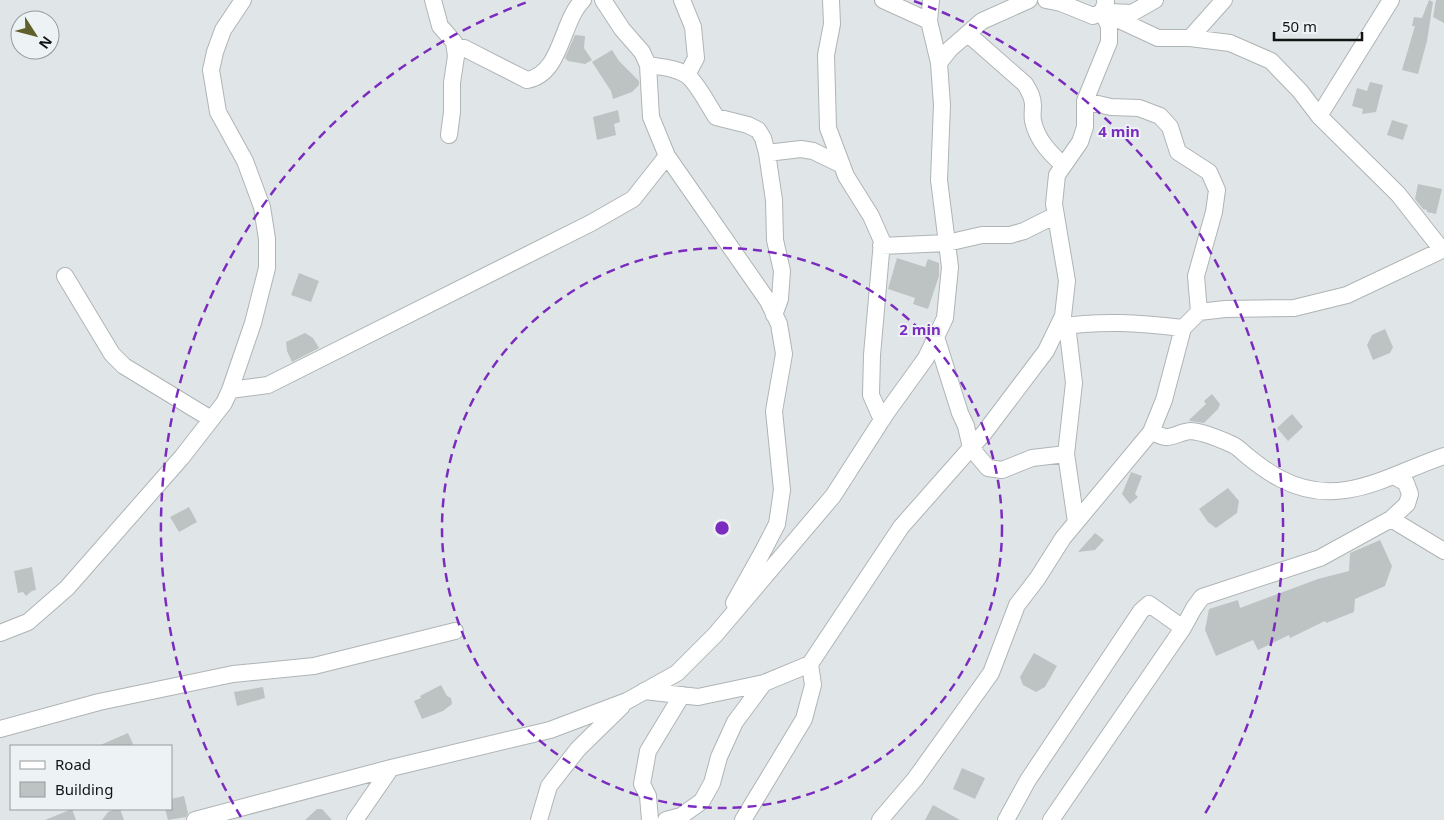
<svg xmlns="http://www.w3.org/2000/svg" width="1444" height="820" viewBox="0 0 1444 820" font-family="'Noto Sans',sans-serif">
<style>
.building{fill:#bdc2c2}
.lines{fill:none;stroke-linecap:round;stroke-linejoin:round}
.minor-casing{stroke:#afb4b5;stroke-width:18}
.minor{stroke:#fff;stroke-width:16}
.ring{fill:none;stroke:#7b2cbf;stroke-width:2.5;stroke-dasharray:9 6}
.centre{fill:#7b2cbf;stroke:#edf3f4;stroke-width:2.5}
.ring-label{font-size:15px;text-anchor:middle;font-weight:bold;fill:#7b2cbf;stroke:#edf3f4;stroke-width:4;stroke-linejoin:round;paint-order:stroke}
</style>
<rect width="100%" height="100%" fill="#e0e6e7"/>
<path class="building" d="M 1429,0 L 1433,2 L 1427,41 L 1418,74 L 1402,70 L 1415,26 L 1412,26 L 1414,17 L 1422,18 Z
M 1436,0 L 1444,0 L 1444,23 L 1433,17 Z
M 575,35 L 585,36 L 584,48 L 592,60 L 585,64 L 568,61 L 565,58 Z
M 612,50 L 619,61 L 639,81 L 639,85 L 632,92 L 613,99 L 611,91 L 592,62 Z
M 1370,82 L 1383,85 L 1376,112 L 1362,114 L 1363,109 L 1352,106 L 1357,88 L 1367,91 Z
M 618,110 L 620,122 L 614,124 L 616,135 L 597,140 L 593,117 Z
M 1392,120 L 1408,125 L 1403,140 L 1387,135 Z
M 1418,184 L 1442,189 L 1436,214 L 1427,212 L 1427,210 L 1423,209 L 1415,199 Z
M 897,258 L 925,267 L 928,259 L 939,263 L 939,276 L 928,309 L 913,304 L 915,298 L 888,289 Z
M 299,273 L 319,281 L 311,302 L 291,295 Z
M 1385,329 L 1393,347 L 1390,353 L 1373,360 L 1367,345 L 1372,335 Z
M 305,333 L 313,338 L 319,348 L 292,362 L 287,351 L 286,342 Z
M 1212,394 L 1220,404 L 1218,409 L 1204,423 L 1190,421 L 1189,420 L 1206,404 L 1204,401 Z
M 1292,414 L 1303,427 L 1288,441 L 1277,428 Z
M 1131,472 L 1142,476 L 1135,494 L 1138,497 L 1130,504 L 1122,494 Z
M 1228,488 L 1239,501 L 1237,513 L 1216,528 L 1208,522 L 1199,509 Z
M 189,507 L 197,522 L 179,532 L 170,517 Z
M 1095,533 L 1104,540 L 1095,550 L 1078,552 Z
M 1380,540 L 1392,566 L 1385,586 L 1355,599 L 1354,612 L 1326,623 L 1325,621 L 1290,638 L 1289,635 L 1258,650 L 1253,640 L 1216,656 L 1205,630 L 1209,609 L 1238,600 L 1240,608 L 1318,579 L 1349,571 L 1350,553 Z
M 32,567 L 36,590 L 32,591 L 26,596 L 23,592 L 18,593 L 14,571 Z
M 1034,653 L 1057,666 L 1045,687 L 1036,692 L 1023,685 L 1020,677 Z
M 441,685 L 447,696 L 451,698 L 452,704 L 443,711 L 422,719 L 414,701 L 421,698 L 420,696 Z
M 263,687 L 265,698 L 237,706 L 234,692 Z
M 128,733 L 133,744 L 128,746 L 98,746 Z
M 962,768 L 985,778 L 975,799 L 953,789 Z
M 184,796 L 188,813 L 186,817 L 168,820 L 165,809 L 171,809 L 171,799 Z
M 933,805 L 960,820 L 925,820 Z
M 72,809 L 76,820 L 45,820 Z
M 116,809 L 120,809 L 124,820 L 102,820 L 108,812 Z
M 317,809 L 322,809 L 332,820 L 305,820 Z"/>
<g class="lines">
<defs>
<path id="minor" d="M 433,0 L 440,26 L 454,42 L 456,56 L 452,83 L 452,112 L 449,135
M 603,0 L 622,29 L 642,52 L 648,65 L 651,117 L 667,156 L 768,301 L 779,324 L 784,354 L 774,411 L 782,490 L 777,524 L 762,553 L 734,603
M 682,0 L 693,27 L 696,58 L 687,75
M 831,0 L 832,24 L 826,55 L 828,128 L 846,176 L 871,216 L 882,241 L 872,355 L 871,395 L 882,420
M 883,0 L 929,21
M 931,0 L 929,21 L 939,63
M 1046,0 L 1061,3 L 1093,16 L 1102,12 L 1106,2 L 1105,0
M 1109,12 L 1132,13 L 1155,0
M 968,34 L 1025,84 C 1029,91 1033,97 1033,105 C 1033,110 1032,116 1033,121 C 1037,140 1050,153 1063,165
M 1190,38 L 1224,0
M 455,47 L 464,48 L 527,80 C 562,74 561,21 583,0
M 648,65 C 661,67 679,68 689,77 C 698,85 709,106 716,117 L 748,125 L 758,130 L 763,138 L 767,153 L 774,200 L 775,240 L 782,271 L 780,299 L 774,315
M 1085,101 L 1111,107 L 1139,108 L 1160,116 L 1170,127 L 1178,152 L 1209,172 L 1217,190 L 1214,212 L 1196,276 L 1199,312
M 1319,116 L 1391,0
M 767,153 L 801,149 L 813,151 L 842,165
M 881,246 L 947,243 L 982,235 L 1010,235 L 1024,231 L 1056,215
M 65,276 L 112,354 L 124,366 L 211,419
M 1067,325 L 1074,383 L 1066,454 L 1076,522
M 1058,327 C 1102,320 1139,323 1183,328
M 936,337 L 960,413 L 966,426 L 971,448 L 988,468 L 1002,470 L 1032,458 L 1066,454
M 230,390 L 268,385 L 591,223 L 633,199 L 667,156
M 1151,432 C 1155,433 1160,436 1165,437 C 1173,438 1182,431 1191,431 C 1204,432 1220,439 1231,444 C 1237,446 1241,451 1246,455 C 1257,464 1269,473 1281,479 C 1340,510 1388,475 1444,456
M 1391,519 L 1444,551
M 0,633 L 28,622 L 67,588 L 182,457 L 224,403 L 230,390 L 253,323 L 267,268 L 267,239 L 262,207 L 245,161 L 218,112 L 211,70 L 215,52 L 223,30 L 243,0
M 644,691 L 698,697 L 764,683 L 810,664
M 0,729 L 99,702 L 233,674 L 314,666 L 455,631
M 195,820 L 391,768 L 550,730 L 627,701 L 677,673 L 715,635 L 833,496 L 887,412 L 926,358 L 945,318 L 950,267 L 939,180 L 942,105 L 939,63 L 950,49 L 982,21 L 1029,0
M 355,820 L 391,768
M 539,820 L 549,786 L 578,749 L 622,706
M 650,820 L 648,796 L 642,784 L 648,751 L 682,695
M 666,820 L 681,816 L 702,801 L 712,783 L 719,757 L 735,722 L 764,683
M 743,820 L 804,719 L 813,685 L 810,664 L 901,527 L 984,433 L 1046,351 L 1063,316 L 1067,281 L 1054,204 L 1057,175 L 1080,142 L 1085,127 L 1085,101 L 1109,42 L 1109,26 L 1102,12
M 880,820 L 915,779 L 991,673 L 1017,605 L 1037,579 L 1063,538 L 1151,432 L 1164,400 L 1183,328 L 1199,312 L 1225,309 L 1294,308 L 1347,295 L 1442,250 L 1398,194 L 1319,116 L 1300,91 L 1271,61 L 1230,43 L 1190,38 L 1158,38 L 1102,12
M 1006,820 L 1028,780 L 1141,611 L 1149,604 L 1183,628
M 1051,820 L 1183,628 L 1194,608 L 1202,597 L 1320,558 L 1391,519 L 1407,504 L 1410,494 L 1406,483 L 1394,476"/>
</defs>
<use href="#minor" class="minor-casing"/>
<use href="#minor" class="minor"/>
</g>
<g class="ring">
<circle cx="722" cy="528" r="280"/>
<path d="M241 817A561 561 0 0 1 530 1M914 1A561 561 0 0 1 1203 817"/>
</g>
<circle cx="722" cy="528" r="8" class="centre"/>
<g class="ring-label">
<text x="1119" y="137">4 min</text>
<text x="920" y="335">2 min</text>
</g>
<rect x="10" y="745" width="162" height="65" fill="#edf3f4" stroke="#959a9a"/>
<rect x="20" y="761" width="25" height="8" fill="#ffffff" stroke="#959a9a"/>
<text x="55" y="770" font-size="15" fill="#121414">Road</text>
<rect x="20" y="782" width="25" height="15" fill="#bdc2c2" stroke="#959a9a"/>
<text x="55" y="795" font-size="15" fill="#121414">Building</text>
<g transform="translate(35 35) rotate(126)"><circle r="24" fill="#edf3f4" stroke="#959a9a"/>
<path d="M0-4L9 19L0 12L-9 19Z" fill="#60602d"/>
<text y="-8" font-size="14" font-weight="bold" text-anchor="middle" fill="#121414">N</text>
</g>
<path d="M1274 32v8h88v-8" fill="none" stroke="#121414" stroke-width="2.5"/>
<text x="1282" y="32" font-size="15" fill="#121414" stroke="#edf3f4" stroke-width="4" paint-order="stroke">50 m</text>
</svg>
